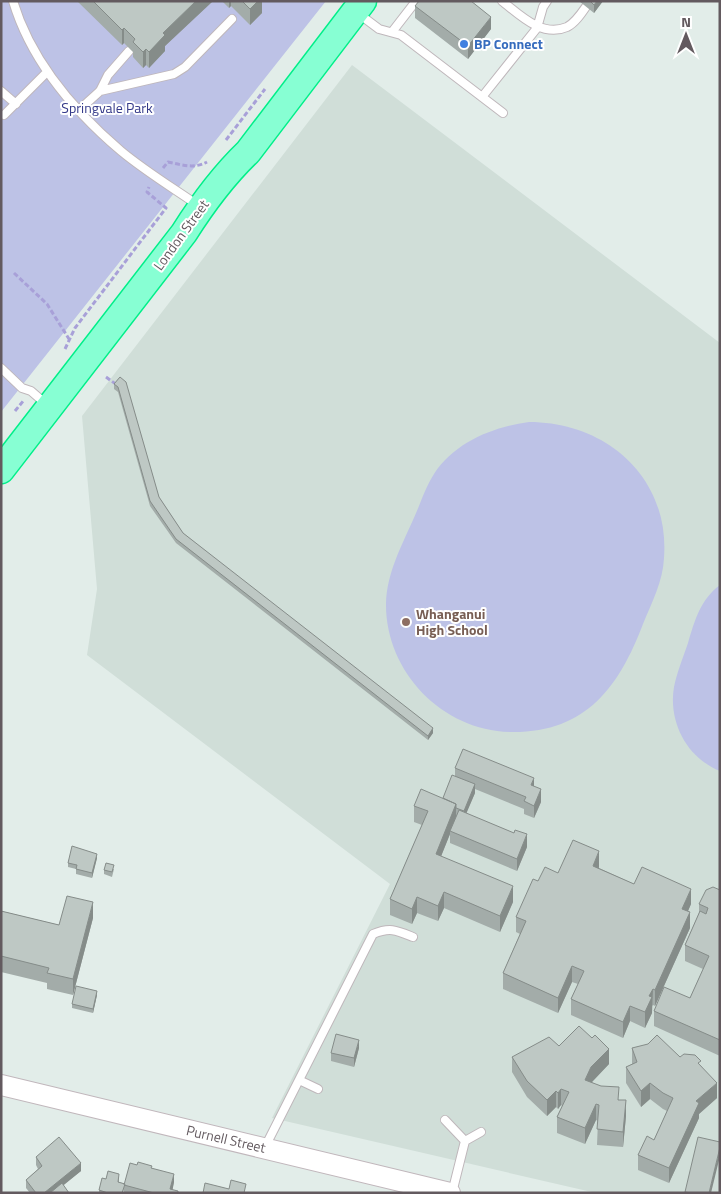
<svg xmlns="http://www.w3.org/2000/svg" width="721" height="1194" viewBox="0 0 721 1194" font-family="'Titillium Web',sans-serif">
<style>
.education{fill:#d0ded8}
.green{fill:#bdc2e6}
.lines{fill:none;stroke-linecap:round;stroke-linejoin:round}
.lane-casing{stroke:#bfb7bb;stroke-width:10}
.secondary-casing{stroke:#c1b7bc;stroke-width:22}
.highway-casing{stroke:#00ef89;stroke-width:29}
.path{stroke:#a8a0d8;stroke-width:3;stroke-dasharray:5 2.5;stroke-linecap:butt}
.lane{stroke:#fff;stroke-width:8}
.secondary{stroke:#fff;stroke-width:20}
.highway{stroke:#87ffd3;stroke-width:26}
.wall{fill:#a3aca9}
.shaded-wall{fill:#858c89}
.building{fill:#bec8c4;stroke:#858c89}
.shop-dot{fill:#3f7fe0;stroke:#fff;stroke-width:2}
.education-dot{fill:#8d6e63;stroke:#fff;stroke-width:2}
.labels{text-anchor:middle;stroke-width:4;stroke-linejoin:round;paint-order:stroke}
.shop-label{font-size:14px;font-weight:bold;fill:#366cbe;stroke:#fff;text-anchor:start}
.park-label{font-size:14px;fill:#343989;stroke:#fff}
.street-label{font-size:14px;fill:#635a5f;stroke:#fff}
.education-label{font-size:14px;font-weight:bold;fill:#785e54;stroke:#fff;text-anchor:start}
</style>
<rect width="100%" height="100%" fill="#e2ede9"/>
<path class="education" d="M 352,65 L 720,343 L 720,1193 L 596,1193 L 272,1118 L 390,884 L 87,655 L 97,589 L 82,416 Z"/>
<path class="green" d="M 1,1 L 326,1 L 1,412 Z
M 529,422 C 606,422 670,477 664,558 C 663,581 652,602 643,624 C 619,687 586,733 511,732 C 442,731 385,671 386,603 C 387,573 401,547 413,520 C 420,505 425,488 434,474 C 455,442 493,427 529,422 Z
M 720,585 L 720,771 C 687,758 668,722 674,687 C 677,672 683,658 688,643 C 695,620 700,600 720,585 Z"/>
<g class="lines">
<defs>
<path id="lane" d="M 13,1 C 31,61 74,111 121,151 C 145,171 173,188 199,206
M 502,1 C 520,15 542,38 567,27 C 577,22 584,9 590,1
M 359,14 L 379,29 L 401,35 L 503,113
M 392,32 L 416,1
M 1,91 L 16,104
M 100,91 L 174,74 L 185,67 L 232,19
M 482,97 L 537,28 L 543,7 L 547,1
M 79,110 L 100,91 L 108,75 L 129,51
M 4,115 L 47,72
M 1,368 L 22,388 L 31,391 L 46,404
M 299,1080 L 318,1089
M 445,1120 L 465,1141 L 452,1193
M 465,1141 L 481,1132
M 265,1147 L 373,934 C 390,927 396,930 413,937"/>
<path id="secondary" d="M 1,1085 L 450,1193"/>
<path id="highway" d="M 1,470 L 184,233 C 203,203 223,176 248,152 L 363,1"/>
</defs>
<use href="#lane" class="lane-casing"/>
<use href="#secondary" class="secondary-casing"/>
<use href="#highway" class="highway-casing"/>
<path class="path" d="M 226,140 L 265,89
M 163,168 L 168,162 C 182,165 194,169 207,162
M 14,273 L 47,304 L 69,339
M 65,349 L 75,328 L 166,208 L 147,192 L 149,187
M 106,377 L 117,385
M 15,411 L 24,400"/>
<use href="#lane" class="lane"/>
<use href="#secondary" class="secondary"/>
<use href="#highway" class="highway"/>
</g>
<path class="wall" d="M 77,1 L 213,1 L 165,46 L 165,51 L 149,68 L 146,65 L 143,68 L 133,57 L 133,52 L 124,43 L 122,45 Z
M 222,1 L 262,1 L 262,13 L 250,25 L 231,6 L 229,8 Z
M 579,1 L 603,1 L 594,13 Z
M 415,6 L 491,29 L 468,59 L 415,18 Z
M 120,377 L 159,497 L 183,533 L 433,733 L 428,740 L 176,543 L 150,506 L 118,392 L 114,389 L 114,384 Z
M 455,768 L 534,786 L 541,802 L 534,818 L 524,814 L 524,809 L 475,789 L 475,793 L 466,813 L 527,847 L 517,871 L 450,843 L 450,834 L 441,856 L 513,902 L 500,932 L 444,908 L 438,921 L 417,913 L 412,924 L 390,915 L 390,899 L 422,825 L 414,822 L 414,806 L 443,798 L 455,776 Z
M 97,858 L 92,878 L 76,874 L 76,869 L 68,867 L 68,863 Z
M 599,867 L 599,868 L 634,884 L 691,904 L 688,911 L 690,928 L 655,1006 L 653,1005 L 652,1006 L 652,1013 L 645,1028 L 630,1021 L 623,1038 L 571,1015 L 571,999 L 578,984 L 572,982 L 558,1013 L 503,989 L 503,973 L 520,934 L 516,932 L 516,917 L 538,881 L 558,873 Z
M 114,869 L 112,877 L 104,874 L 104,870 Z
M 720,890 L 720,1056 L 654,1026 L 654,1011 L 690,998 L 703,969 L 685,961 L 685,945 L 699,913 L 699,904 Z
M 1,911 L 59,925 L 93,918 L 73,995 L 47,989 L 47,983 L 1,972 Z
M 97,995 L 93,1013 L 72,1008 L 72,1004 Z
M 559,1046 L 609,1064 L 592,1082 L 619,1100 L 626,1116 L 623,1147 L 597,1145 L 598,1121 L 596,1120 L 585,1144 L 557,1133 L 557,1117 L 562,1106 L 561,1105 L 558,1109 L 556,1107 L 547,1116 L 527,1097 L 512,1072 L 512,1057 Z
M 359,1048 L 354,1067 L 331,1061 L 331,1053 Z
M 632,1048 L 680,1057 L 701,1066 L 717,1098 L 699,1114 L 699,1118 L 669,1183 L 638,1170 L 638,1155 L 654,1140 L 667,1111 L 663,1109 L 650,1099 L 641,1107 L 626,1083 L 626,1067 L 632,1064 Z
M 36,1157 L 81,1171 L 63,1185 L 69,1193 L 30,1193 L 26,1188 L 26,1180 L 38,1169 L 36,1165 Z
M 152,1169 L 174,1182 L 172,1190 L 178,1193 L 124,1193 L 124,1189 L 123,1193 L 99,1193 L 99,1190 L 106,1179 L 119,1178 L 119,1182 L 125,1184 Z"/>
<path class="shaded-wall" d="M 196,1 L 213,1 L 165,46 L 165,51 L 149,68 L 149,52 L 163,33 Z
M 229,1 L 231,1 L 231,6 L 229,8 Z
M 257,1 L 262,1 L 262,13 L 250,25 L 250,9 Z
M 597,1 L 603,1 L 594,13 L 594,5 Z
M 491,17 L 491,29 L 468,59 L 468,46 Z
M 124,28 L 124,43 L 122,45 L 122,30 Z
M 146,49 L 146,65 L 143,68 L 143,52 Z
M 433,728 L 433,733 L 428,740 L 428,736 Z
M 534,778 L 534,791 L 531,785 Z
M 475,784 L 475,793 L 464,819 L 464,811 Z
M 541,789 L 541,802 L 534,818 L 534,806 Z
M 456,804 L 456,820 L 450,831 L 450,834 L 436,869 L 436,854 Z
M 527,834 L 527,847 L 517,871 L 517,859 Z
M 599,851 L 599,867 L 593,881 L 593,866 Z
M 97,854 L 97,858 L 92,878 L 92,873 Z
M 513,886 L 513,902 L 500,932 L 500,916 Z
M 691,889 L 691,904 L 682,925 L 682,909 Z
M 444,892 L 444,908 L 438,921 L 438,906 Z
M 417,897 L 417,913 L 412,924 L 412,909 Z
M 93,902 L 93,918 L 73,995 L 73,979 Z
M 690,912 L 690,928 L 655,1006 L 655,990 Z
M 572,966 L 572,982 L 558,1013 L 558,998 Z
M 653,989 L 652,1013 L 645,1028 L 645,1012 L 649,996 Z
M 97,991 L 97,995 L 93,1013 L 93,1009 Z
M 630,1006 L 630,1021 L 623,1038 L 623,1022 Z
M 359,1040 L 359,1048 L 354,1067 L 354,1058 Z
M 609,1049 L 609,1064 L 591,1083 L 585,1080 L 591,1067 Z
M 650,1083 L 650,1099 L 641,1107 L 641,1091 Z
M 717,1083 L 717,1098 L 699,1114 L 699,1118 L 669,1183 L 669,1168 L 696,1101 Z
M 561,1089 L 561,1105 L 558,1109 L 558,1093 Z
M 556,1091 L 556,1107 L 547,1116 L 547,1100 Z
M 626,1100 L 626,1116 L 623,1147 L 623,1132 Z
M 596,1104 L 596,1120 L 585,1144 L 585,1128 Z
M 720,1147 L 720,1156 L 711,1193 L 709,1193 Z
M 81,1163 L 81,1171 L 54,1193 L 44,1193 Z
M 174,1174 L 174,1182 L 172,1193 L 170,1189 Z"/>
<path class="building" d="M 93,1 L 196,1 L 163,33 L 165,35 L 149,52 L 146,49 L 143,52 L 133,42 L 135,39 L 124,28 L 122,30 Z
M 242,1 L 258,1 L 250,9 Z
M 419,1 L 471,1 L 491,17 L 468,46 L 415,6 Z
M 590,1 L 597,1 L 594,5 Z
M 120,377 L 126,382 L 159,497 L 183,533 L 433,728 L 428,736 L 176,539 L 150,501 L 118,387 L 114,384 Z
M 463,749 L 534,778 L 531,785 L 541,789 L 534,806 L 524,801 L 526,797 L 455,768 Z
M 452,775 L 475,784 L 464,811 L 456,808 L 456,804 L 443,798 Z
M 421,789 L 456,804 L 436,854 L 513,886 L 500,916 L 444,892 L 438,906 L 417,897 L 412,909 L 390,899 L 428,811 L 414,806 Z
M 459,810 L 514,833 L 515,830 L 527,834 L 517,859 L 450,831 Z
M 573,840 L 599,851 L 593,866 L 634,884 L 642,867 L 691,889 L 682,909 L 690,912 L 655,990 L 653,989 L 649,996 L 652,997 L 645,1012 L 630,1006 L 623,1022 L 571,999 L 584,971 L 572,966 L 558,998 L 503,973 L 526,921 L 516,917 L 533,879 L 538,881 L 545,867 L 558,873 Z
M 72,846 L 97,854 L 92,873 L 76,869 L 77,865 L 68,863 Z
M 106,863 L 114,865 L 112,872 L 104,870 Z
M 713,887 L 720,890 L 720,1040 L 654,1011 L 664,987 L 690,998 L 709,956 L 685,945 L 700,911 L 706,914 L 708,908 L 699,904 L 706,890 Z
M 67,896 L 93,902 L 73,979 L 47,973 L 49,968 L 1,956 L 1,911 L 59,925 Z
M 76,986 L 97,991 L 93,1009 L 72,1004 Z
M 579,1026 L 592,1038 L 595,1035 L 609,1049 L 591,1067 L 585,1080 L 601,1086 L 619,1087 L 618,1100 L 626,1100 L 623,1132 L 597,1129 L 599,1105 L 596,1104 L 585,1128 L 557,1117 L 569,1092 L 561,1089 L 558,1093 L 556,1091 L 547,1100 L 527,1081 L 512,1057 L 549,1037 L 559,1046 Z
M 336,1034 L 359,1040 L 354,1058 L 331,1053 Z
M 657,1035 L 680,1057 L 684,1054 L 695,1055 L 701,1061 L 698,1063 L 717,1083 L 696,1101 L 699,1103 L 669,1168 L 638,1155 L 647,1136 L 654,1140 L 673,1098 L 663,1093 L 650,1083 L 641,1091 L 626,1067 L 637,1062 L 632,1048 L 648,1044 Z
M 59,1137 L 81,1163 L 44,1193 L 36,1193 L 26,1180 L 42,1166 L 36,1157 Z
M 698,1137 L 720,1142 L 720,1147 L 709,1193 L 691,1193 L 685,1192 Z
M 138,1162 L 152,1166 L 151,1168 L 174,1174 L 170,1189 L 178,1191 L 178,1193 L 154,1193 L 124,1185 L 130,1163 L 137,1165 Z
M 108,1171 L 119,1174 L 118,1182 L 125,1184 L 122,1193 L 108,1193 L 99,1190 L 102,1178 L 106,1179 Z
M 231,1180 L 246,1184 L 244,1193 L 203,1193 L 205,1183 L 229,1189 Z
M 62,1183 L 69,1193 L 50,1193 Z"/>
<circle class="shop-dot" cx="464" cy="44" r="5"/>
<circle class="education-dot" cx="406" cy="622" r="5"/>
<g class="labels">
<g class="shop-label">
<text x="474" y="49">BP Connect</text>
</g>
<g class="park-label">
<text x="107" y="113">Springvale Park</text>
</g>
<g class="street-label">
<text transform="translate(181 235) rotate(-54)" y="5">London Street</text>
<text transform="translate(226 1139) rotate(13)" y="5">Purnell Street</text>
</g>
<g class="education-label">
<text x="416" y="619">Whanganui<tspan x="416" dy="16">High School</tspan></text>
</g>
</g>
<rect width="721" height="1194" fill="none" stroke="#635a5f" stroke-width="5"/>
<g transform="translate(686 35)" stroke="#ffffff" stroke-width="4" paint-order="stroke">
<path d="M0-4L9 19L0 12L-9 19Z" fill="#635a5f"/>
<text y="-8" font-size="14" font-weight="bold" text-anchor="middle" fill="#635a5f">N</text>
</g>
</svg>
